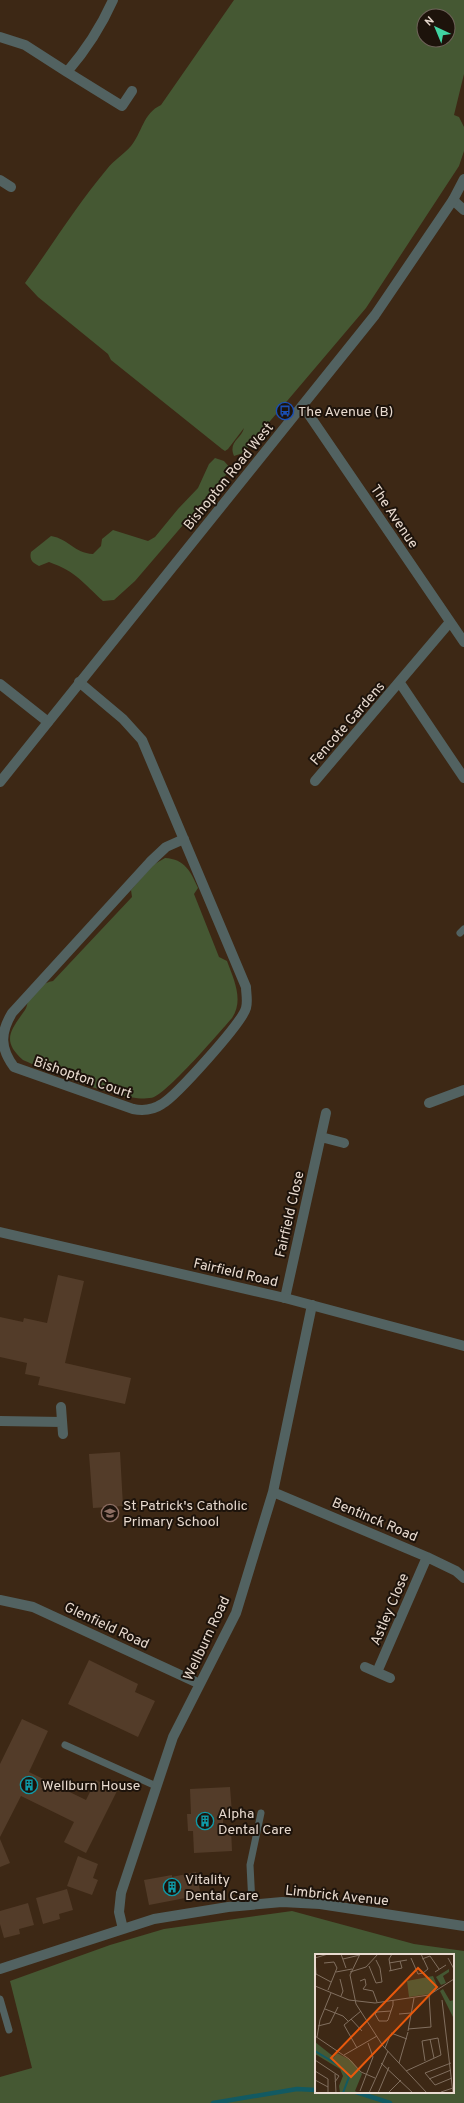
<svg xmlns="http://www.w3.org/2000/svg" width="464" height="2103" viewBox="0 0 464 2103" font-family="Overpass,sans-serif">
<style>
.green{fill:#455833;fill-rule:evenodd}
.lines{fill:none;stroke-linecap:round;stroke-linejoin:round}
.stream{stroke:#125a62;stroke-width:4.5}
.building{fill:#533c29}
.service{stroke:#526261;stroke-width:7}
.minor{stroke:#526261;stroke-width:10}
.tertiary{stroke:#526261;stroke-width:10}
.labels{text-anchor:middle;stroke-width:4;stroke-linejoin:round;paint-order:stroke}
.poi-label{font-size:14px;fill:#e8dacf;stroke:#1d130b;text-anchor:start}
.street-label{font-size:14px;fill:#e8dacf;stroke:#1d130b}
.inset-river{fill:none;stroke:#125a62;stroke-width:2}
.inset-road{fill:none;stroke:#816f5f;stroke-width:1}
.view{fill:#e8590c;fill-opacity:0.15;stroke:#e8590c;stroke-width:2}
.inset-edge{fill:none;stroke:#e8dacf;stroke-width:2}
</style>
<rect width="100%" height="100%" fill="#3d2815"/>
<path class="green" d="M 234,0 L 464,0 L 464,74 L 454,115 L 459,117 L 464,127 L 464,151 L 459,166 L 366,308 L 243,453 L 234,456 C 228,442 241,439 244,428 L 228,449 L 225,451 L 222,449 L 111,360 L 108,354 L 38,297 L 25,283 C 52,245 77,205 107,169 C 114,160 124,154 131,146 C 142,133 143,113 161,105 ZM 424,16 L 448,16 L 448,40 L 424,40 Z
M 215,458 L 224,461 L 231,469 L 135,581 L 114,600 L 103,601 C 83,583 77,572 49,562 L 39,566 C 33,563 29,560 31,552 L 51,536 C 69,539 74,553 93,554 L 101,546 L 102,539 L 113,530 L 148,541 L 155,537 L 178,509 L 198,488 L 209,464 Z
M 165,858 C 185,859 191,872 198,888 L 194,894 L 219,957 L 227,961 C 234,980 244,1000 232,1018 C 219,1033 169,1091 154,1097 C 131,1106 48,1071 23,1060 C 0,1040 12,1029 25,1010 C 27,1007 27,1004 28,1001 C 32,992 44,982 53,981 L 132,897 L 131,890 L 153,865 Z
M 292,1911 L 414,1944 L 464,1951 L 464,2103 L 0,2103 L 0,2077 L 32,2068 L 10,1981 L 110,1945 L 164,1929 ZM 316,1955 L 453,1955 L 453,2092 L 316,2092 Z"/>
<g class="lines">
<path class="stream" d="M 356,2092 L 390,2103
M 213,2103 L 297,2089 L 316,2090"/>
</g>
<path class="building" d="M 58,1275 L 84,1281 L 65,1363 L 131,1378 L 125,1404 L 38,1385 L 40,1377 L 25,1374 L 27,1363 L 0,1357 L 0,1317 L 23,1322 L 24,1318 L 47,1323 Z
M 120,1452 L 123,1506 L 93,1508 L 89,1454 Z
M 89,1660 L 138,1684 L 135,1692 L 155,1701 L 138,1737 L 68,1704 Z
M 22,1719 L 48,1731 L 29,1772 L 86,1800 L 96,1780 L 117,1791 L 86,1853 L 64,1842 L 74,1822 L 21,1796 L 0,1837 L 0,1764 Z
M 230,1787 L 232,1814 L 223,1814 L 223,1828 L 231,1828 L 232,1851 L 194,1853 L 193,1831 L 188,1831 L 187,1814 L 191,1814 L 190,1789 Z
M 0,1839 L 10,1863 L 0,1867 Z
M 78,1856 L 98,1864 L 93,1878 L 98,1880 L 92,1895 L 67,1886 Z
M 196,1872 L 201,1895 L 149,1905 L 144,1880 L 172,1875 L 172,1877 Z
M 67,1889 L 73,1910 L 59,1914 L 60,1919 L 43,1924 L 36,1898 Z
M 28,1903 L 34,1925 L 19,1929 L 20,1934 L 4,1938 L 0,1924 L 0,1911 Z"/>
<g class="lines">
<path class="service" d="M 460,933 L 464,929
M 65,1745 L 156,1786
M 252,1904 L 250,1865 L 261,1813
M 0,1999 L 9,2030"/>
<path class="minor" d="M 0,37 L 25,45 L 67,72 C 86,50 101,27 113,0
M 67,72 L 122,106 L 132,91
M 0,180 L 11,187
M 453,200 L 464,210
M 303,406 L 464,642
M 79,682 L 123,719 L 142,740 L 246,987 C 246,993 248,1001 246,1008 C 242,1023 176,1096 162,1104 C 153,1110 143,1111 133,1109 L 14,1067 C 0,1048 0,1033 12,1013 L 150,862 L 166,847 L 184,839
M 400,683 L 464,778
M 0,684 L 48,722
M 315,781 L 450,622
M 429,1103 L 464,1090
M 321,1137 L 344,1143
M 285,1298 L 326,1113
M 61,1407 L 63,1434
M 0,1421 L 62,1422
M 273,1492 L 427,1557 L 456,1571 L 464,1578
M 0,1600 L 33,1607 L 200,1684
M 365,1667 L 390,1678
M 377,1672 L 427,1557
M 123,1929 L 119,1912 L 121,1893 L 173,1737 L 236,1613 L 273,1492 L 312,1305
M 0,1969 L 154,1919 L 228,1907 L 282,1902 L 320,1904 L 464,1926"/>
<path class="tertiary" d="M 0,782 L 375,315 L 453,200 L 464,179
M 0,1232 L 285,1298 L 464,1346"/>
</g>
<defs>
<symbol id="bus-ring" viewBox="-11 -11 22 22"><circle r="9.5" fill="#1d130b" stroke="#1a4fb4" stroke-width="1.5"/><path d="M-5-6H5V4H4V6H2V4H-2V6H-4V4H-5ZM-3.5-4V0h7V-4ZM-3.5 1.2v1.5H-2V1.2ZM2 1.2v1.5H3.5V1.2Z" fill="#1a4fb4"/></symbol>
<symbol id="school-ring" viewBox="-11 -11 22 22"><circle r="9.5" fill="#1d130b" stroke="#8d6e63" stroke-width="1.5"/><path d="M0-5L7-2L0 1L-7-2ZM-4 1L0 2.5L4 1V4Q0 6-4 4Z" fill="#8d6e63"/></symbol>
<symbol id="building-ring" viewBox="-11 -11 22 22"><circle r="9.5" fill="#1d130b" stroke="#0f9aa8" stroke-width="1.5"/><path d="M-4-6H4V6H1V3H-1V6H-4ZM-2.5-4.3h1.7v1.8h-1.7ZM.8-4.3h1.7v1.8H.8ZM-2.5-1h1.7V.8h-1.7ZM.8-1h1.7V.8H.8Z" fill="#0f9aa8"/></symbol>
</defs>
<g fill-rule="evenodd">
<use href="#bus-ring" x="275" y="401" width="20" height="20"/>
<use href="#school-ring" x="100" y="1503" width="20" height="20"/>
<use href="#building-ring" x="19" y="1775" width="20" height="20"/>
<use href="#building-ring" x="195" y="1811" width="20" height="20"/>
<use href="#building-ring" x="162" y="1877" width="20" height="20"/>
</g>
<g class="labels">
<g class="poi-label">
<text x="298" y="416">The Avenue (B)</text>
<text x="123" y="1510">St Patrick's Catholic<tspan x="123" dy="16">Primary School</tspan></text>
<text x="42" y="1790">Wellburn House</text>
<text x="218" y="1818">Alpha<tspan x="218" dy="16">Dental Care</tspan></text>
<text x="185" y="1884">Vitality<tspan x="185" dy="16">Dental Care</tspan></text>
</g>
<g class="street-label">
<text transform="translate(228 476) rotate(-51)" y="5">Bishopton Road West</text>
<text transform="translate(395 516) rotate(56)" y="5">The Avenue</text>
<text transform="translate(347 723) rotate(-49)" y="5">Fencote Gardens</text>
<text transform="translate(83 1077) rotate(19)" y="5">Bishopton Court</text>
<text transform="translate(289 1214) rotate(-77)" y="5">Fairfield Close</text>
<text transform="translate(236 1272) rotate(13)" y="5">Fairfield Road</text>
<text transform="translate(375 1519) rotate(23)" y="5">Bentinck Road</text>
<text transform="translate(389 1609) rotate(-67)" y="5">Astley Close</text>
<text transform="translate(107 1625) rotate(25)" y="5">Glenfield Road</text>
<text transform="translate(206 1638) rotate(-65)" y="5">Wellburn Road</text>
<text transform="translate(337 1895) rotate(6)" y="5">Limbrick Avenue</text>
</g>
</g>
<g transform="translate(315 1954)">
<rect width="139" height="139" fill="#3d2815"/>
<path d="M 134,15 L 134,18 L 128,22 L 131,29 L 126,31 L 121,23 ZM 118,22 L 123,34 L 115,40 L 94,43 L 92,27 ZM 128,35 L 135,47 L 139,46 L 139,65 L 125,37 ZM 0,88 L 19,103 L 22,99 L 37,107 L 47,120 L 40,137 L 44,139 L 25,139 L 24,132 L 28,122 L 25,115 L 0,100 Z" fill="#455833"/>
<path class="inset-river" d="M 0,97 L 23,111M 25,112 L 34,123 L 28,139"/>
<path class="inset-road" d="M 13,0 L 0,4 L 1,20 L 16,28M 26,0 L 31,14M 45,0 L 35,21 L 41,50 L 68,92 L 112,139M 96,4 L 103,20 L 108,19 L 113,15 L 106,0M 133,4 L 139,15M 28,5 L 45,1M 107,5 L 115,2 L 124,15M 9,9 L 19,8 L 22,14 L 13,36M 74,9 L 92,6M 54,12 L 61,29 L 67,28 L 65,14 L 61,6M 74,17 L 87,14 L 85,7M 76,17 L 74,5 L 77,0M 21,18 L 37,15M 35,18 L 51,13 L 63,0M 120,18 L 131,11M 25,25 L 28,37 L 26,42M 45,27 L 50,25 L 51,31 L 48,35 L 58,37 L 62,48M 0,32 L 34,46 L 60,49 L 114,41 L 139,25M 127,46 L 138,139M 10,55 L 28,62 L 33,67M 76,57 L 62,58 L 60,60 L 64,67 L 72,67 L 73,66 L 78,51 L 78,46M 84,60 L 96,59M 36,65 L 47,77M 3,72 L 15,69 L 23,53M 93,75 L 116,73 L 114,41M 93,77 L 99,44M 76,79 L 92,85M 0,82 L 34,105 L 46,118 L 60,124M 2,83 L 5,66 L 16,39M 115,85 L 119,104M 42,94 L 29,71 L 46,57M 70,94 L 75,82M 29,101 L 62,82M 0,106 L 24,122 L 20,128M 66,109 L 98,139M 84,109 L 93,78M 136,109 L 110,119 L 120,131 L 137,124M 0,117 L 13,125 L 13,139M 91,117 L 126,101 L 123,84 L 107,87 L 110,107M 20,120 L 21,139M 114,125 L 136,116M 0,126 L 13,133M 45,137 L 58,103 L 53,89M 126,138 L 138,134M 54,139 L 73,97M 63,139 L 74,113M 73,139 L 86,126"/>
<path class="view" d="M 103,14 L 122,33 L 36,123 L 16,104 Z"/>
<rect width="139" height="139" class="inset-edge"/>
</g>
<g transform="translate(436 28) rotate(316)"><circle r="19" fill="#1d130b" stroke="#6e6359"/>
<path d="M0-3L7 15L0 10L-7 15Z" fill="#40d4a2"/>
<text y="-6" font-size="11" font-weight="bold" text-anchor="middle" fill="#e8dacf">N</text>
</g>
</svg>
